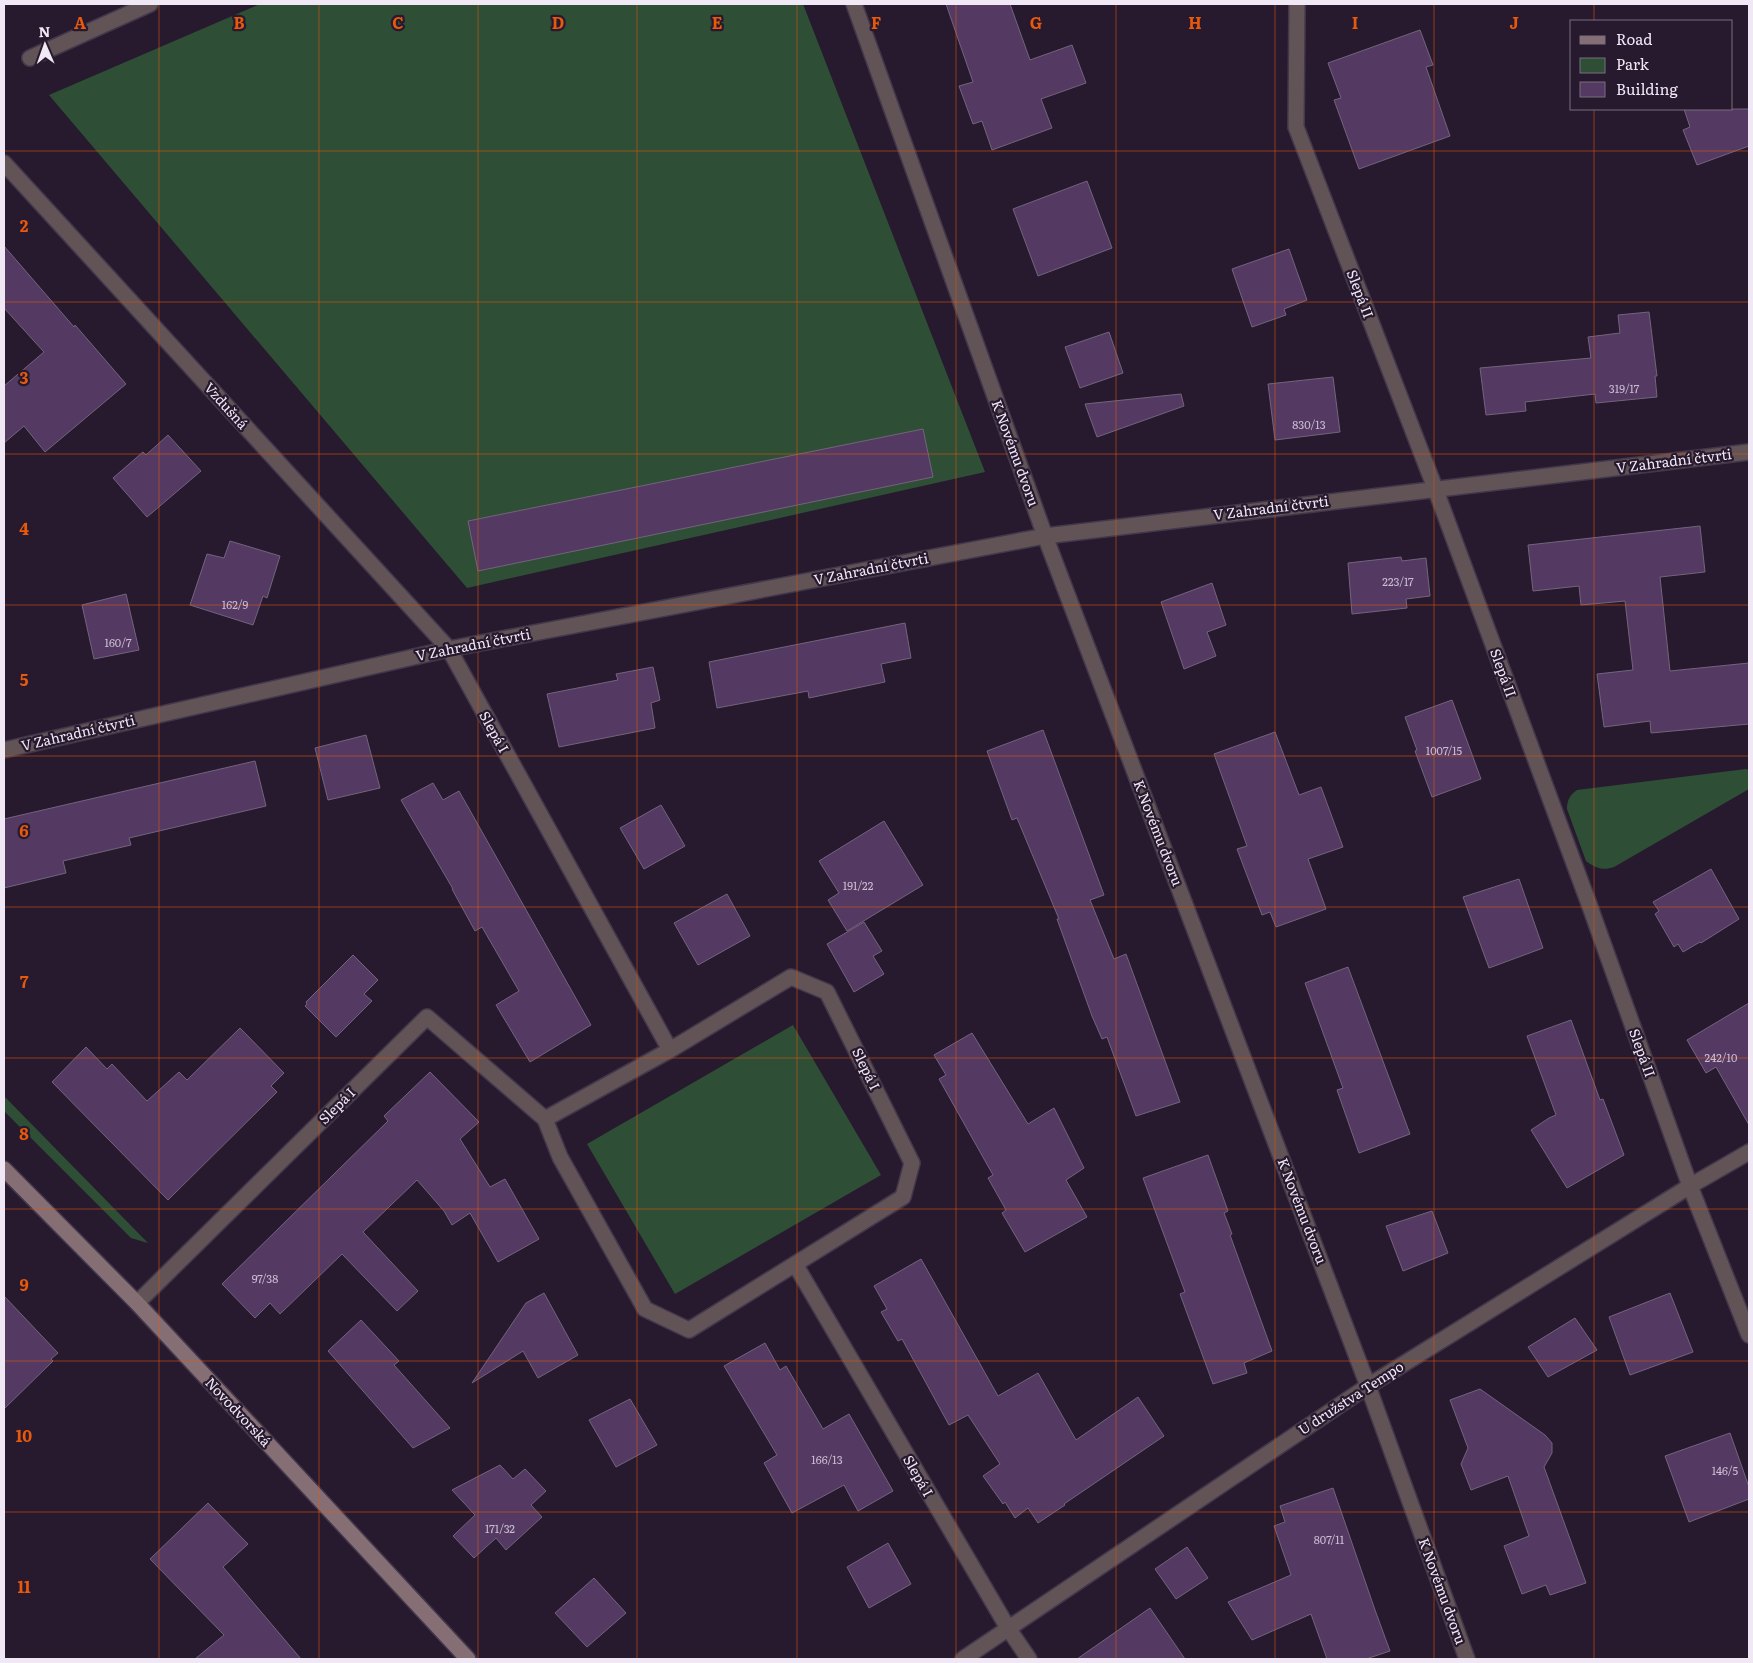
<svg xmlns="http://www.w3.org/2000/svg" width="1753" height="1663" viewBox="0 0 1753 1663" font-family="Literata,serif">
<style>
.green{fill:#2e4f36}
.building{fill:#543a63;stroke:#73637c}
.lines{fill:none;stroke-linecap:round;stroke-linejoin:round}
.street-casing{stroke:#43374b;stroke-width:18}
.secondary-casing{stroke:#43374b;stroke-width:18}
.street{stroke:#615356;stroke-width:15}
.secondary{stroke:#866f74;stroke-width:15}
.grid{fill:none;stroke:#e8590c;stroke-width:1;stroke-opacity:0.55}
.labels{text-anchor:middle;stroke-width:4.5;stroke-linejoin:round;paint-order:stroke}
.number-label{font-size:11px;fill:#cabcd1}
.street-label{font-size:14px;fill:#f1e8f6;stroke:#271a2f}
.grid-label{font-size:16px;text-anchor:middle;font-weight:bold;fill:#e8590c;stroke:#271a2f;stroke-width:4.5;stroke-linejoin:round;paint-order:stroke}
</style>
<rect width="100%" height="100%" fill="#271a2f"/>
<path class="green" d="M 260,4 L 803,4 L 985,472 L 467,588 L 49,95 Z
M 1746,769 L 1749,770 L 1749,789 L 1614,867 C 1603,871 1595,868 1586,861 L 1567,809 C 1567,800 1570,795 1577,790 Z
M 793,1025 L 881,1175 L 675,1294 L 587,1144 Z
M 4,1096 L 148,1243 L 131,1238 L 4,1111 Z"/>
<path class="building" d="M 946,4 L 1010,4 L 1030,60 L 1072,45 L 1086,83 L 1041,99 L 1052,128 L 992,150 L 982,121 L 973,124 L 959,86 L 973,82 Z
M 1420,30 L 1433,65 L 1426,67 L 1450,136 L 1359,169 L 1334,100 L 1341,98 L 1328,63 Z
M 1684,109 L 1749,109 L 1749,146 L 1697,165 L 1683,130 L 1690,127 Z
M 1087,181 L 1112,248 L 1038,276 L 1013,209 Z
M 4,246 L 74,327 L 75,325 L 126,384 L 45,452 L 24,426 L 4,443 L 4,386 L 44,352 L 4,308 Z
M 1289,249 L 1307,300 L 1284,309 L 1286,315 L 1252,327 L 1232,269 Z
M 1649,312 L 1657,376 L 1655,376 L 1657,397 L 1596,403 L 1595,394 L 1525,402 L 1526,411 L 1486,415 L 1480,368 L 1591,358 L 1588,337 L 1620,333 L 1618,315 Z
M 1109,332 L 1123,373 L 1080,388 L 1065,347 Z
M 1333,377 L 1340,432 L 1275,440 L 1268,384 Z
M 1181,394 L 1184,406 L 1097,437 L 1085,404 Z
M 923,429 L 933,477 L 478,571 L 468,521 Z
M 168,435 L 201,471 L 147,517 L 113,478 L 143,452 L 146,455 Z
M 1700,526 L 1705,572 L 1660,577 L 1670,671 L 1749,663 L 1749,724 L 1651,733 L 1650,721 L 1604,727 L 1597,674 L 1633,670 L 1625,601 L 1581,605 L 1579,586 L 1533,591 L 1528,545 Z
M 230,541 L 280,556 L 267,598 L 263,596 L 253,625 L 190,605 L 207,554 L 224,558 Z
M 1401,557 L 1402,561 L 1426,558 L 1430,596 L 1406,599 L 1407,608 L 1352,614 L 1348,563 Z
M 1212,583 L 1226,625 L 1207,632 L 1216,656 L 1184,669 L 1161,602 Z
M 126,594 L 139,650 L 94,659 L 82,605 Z
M 905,623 L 911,658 L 881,664 L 885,682 L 809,698 L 808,691 L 717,708 L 709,662 Z
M 653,667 L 660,700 L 651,703 L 655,728 L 559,747 L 547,694 L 618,680 L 616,674 Z
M 1452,700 L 1481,779 L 1432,797 L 1415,751 L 1417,750 L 1405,717 Z
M 1043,730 L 1104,895 L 1090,900 L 1114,959 L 1126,954 L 1180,1102 L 1136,1116 L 1107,1037 L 1102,1039 L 1092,1016 L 1057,919 L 1059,919 L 1017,818 L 1012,820 L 987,751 Z
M 1275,732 L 1299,795 L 1321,787 L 1343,847 L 1308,859 L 1326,909 L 1276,927 L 1270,912 L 1262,915 L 1237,849 L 1247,846 L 1214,754 Z
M 366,735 L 380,788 L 328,800 L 315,748 Z
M 255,761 L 266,806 L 129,838 L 131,845 L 63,861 L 66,873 L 4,888 L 4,819 Z
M 433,783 L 443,800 L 459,791 L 591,1025 L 530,1062 L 496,1005 L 519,991 L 482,927 L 475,931 L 452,889 L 453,889 L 401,800 Z
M 661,805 L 685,846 L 644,869 L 620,828 Z
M 884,821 L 923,885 L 847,931 L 828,900 L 839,893 L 819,861 Z
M 1711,869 L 1739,919 L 1701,943 L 1700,942 L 1683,952 L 1678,944 L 1674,947 L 1655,914 L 1659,911 L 1653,902 Z
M 1519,879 L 1543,948 L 1489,968 L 1463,897 Z
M 727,894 L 750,936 L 698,965 L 674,923 Z
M 864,922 L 882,951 L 873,956 L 884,974 L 854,992 L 827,944 Z
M 353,955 L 378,980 L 364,994 L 372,1001 L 336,1037 L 305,1006 L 307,1004 L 306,1002 Z
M 1348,967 L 1410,1134 L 1359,1153 L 1337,1090 L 1343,1088 L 1305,983 Z
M 1749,1003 L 1749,1125 L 1716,1067 L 1706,1073 L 1687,1040 Z
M 1571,1020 L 1600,1100 L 1603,1099 L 1624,1155 L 1567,1188 L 1531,1130 L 1549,1118 L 1556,1115 L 1527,1036 Z
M 240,1028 L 284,1073 L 271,1086 L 277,1092 L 168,1200 L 52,1082 L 86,1047 L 107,1069 L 112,1064 L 147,1101 L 179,1072 L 187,1080 Z
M 972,1033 L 1028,1124 L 1054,1108 L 1084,1168 L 1066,1180 L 1087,1217 L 1025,1252 L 1002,1213 L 1006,1210 L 988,1178 L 993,1175 L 939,1079 L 946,1075 L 934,1055 Z
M 430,1072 L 479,1122 L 460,1139 L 490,1187 L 505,1179 L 539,1239 L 498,1262 L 470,1213 L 452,1225 L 444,1211 L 417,1180 L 363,1232 L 418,1291 L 397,1311 L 342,1254 L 280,1314 L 270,1303 L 255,1318 L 222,1284 L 388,1121 L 384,1116 Z
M 1208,1155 L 1228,1211 L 1224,1213 L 1232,1234 L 1230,1235 L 1272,1351 L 1244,1363 L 1247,1373 L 1213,1384 L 1180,1294 L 1185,1292 L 1143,1178 Z
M 1432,1211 L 1448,1253 L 1403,1271 L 1386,1226 Z
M 921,1259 L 998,1396 L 1038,1373 L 1076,1440 L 1138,1397 L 1164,1436 L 1064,1504 L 1065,1505 L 1038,1523 L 1028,1508 L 1015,1518 L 1005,1502 L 1003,1504 L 983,1476 L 1000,1464 L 968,1415 L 949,1425 L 902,1339 L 898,1341 L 881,1312 L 887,1309 L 874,1286 Z
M 544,1293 L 578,1355 L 538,1378 L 523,1351 L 472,1383 L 526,1303 Z
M 1670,1293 L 1693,1352 L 1630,1375 L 1609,1317 Z
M 4,1296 L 58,1353 L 51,1359 L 53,1361 L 4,1409 Z
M 1575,1318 L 1597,1350 L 1548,1377 L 1528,1347 Z
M 361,1320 L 399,1361 L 394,1365 L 450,1428 L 413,1448 L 328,1351 Z
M 765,1343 L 780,1370 L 786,1366 L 823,1429 L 849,1414 L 893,1491 L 858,1511 L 844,1485 L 792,1513 L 764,1463 L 777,1455 L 724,1366 Z
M 1480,1389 L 1545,1435 L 1552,1443 L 1552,1453 L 1544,1467 L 1586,1583 L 1550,1595 L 1546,1585 L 1522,1594 L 1504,1546 L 1529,1536 L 1508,1476 L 1471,1490 L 1461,1464 L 1468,1448 L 1450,1400 Z
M 630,1399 L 657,1445 L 616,1467 L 589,1420 Z
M 1730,1433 L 1749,1487 L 1749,1499 L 1689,1522 L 1665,1456 Z
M 500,1465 L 513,1479 L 525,1469 L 546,1491 L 531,1505 L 542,1517 L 506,1550 L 496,1538 L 474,1558 L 453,1536 L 475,1515 L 452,1490 Z
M 1333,1488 L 1375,1610 L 1390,1651 L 1366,1659 L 1327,1659 L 1311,1614 L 1252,1640 L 1228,1602 L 1291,1575 L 1274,1526 L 1285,1522 L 1280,1506 Z
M 208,1503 L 248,1544 L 223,1567 L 301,1659 L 195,1659 L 224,1635 L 150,1559 Z
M 888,1543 L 911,1584 L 869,1608 L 847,1567 Z
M 1187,1547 L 1208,1578 L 1176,1599 L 1155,1569 Z
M 594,1578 L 626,1613 L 587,1647 L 555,1613 Z
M 1150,1608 L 1185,1659 L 1077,1659 Z"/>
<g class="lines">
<defs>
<path id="street" d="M 854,4 L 1045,536 L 1368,1386 L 1467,1659
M 1297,4 L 1296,127 L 1435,488 L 1589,904 L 1690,1186 L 1749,1335
M 30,58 L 150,4
M 4,163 L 449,649 L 670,1050
M 4,750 L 449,649 L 1045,536 L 1749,452
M 791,977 L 827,992 L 912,1163 L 903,1197 L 689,1330 L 645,1309 L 560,1157 L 545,1119 L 670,1050 Z
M 795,1264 L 1008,1628 L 1029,1659
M 137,1303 L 427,1017 L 545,1119
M 963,1659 L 1368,1386 L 1690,1186 L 1749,1152"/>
<path id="secondary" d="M 4,1169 L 137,1303 L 468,1659"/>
</defs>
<use href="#street" class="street-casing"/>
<use href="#secondary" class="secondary-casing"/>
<use href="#street" class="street"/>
<use href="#secondary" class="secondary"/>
</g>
<path class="grid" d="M 159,4 L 159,1659M 319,4 L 319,1659M 478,4 L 478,1659M 637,4 L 637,1659M 797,4 L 797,1659M 956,4 L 956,1659M 1116,4 L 1116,1659M 1275,4 L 1275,1659M 1434,4 L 1434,1659M 1594,4 L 1594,21M 1594,109 L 1594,1659M 4,151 L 1749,151M 4,302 L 1749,302M 4,454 L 1749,454M 4,605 L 1749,605M 4,756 L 1749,756M 4,907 L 1749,907M 4,1058 L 1749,1058M 4,1209 L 1749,1209M 4,1361 L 1749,1361M 4,1512 L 1749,1512"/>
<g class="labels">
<g class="number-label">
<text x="1624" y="393">319/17</text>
<text x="1309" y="429">830/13</text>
<text x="1398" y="586">223/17</text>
<text x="235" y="609">162/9</text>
<text x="118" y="647">160/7</text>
<text x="1444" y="755">1007/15</text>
<text x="858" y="890">191/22</text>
<text x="1721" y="1062">242/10</text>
<text x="265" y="1283">97/38</text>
<text x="827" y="1464">166/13</text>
<text x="1725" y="1475">146/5</text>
<text x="500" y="1533">171/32</text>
<text x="1329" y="1544">807/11</text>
</g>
<g class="street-label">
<text transform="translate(1360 294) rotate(69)" y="5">Slepá II</text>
<text transform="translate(226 406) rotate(48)" y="5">Vzdušná</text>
<text transform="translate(1015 453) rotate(70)" y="5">K Novému dvoru</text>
<text transform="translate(1674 461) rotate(-7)" y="5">V Zahradní čtvrti</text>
<text transform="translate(1271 508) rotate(-7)" y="5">V Zahradní čtvrti</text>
<text transform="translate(871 569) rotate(-11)" y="5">V Zahradní čtvrti</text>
<text transform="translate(473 645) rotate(-11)" y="5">V Zahradní čtvrti</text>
<text transform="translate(1503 673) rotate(70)" y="5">Slepá II</text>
<text transform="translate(494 732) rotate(61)" y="5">Slepá I</text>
<text transform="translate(78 733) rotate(-13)" y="5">V Zahradní čtvrti</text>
<text transform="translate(1158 833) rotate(69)" y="5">K Novému dvoru</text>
<text transform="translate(1642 1053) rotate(70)" y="5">Slepá II</text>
<text transform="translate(866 1069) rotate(64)" y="5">Slepá I</text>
<text transform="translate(337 1106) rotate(-45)" y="5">Slepá I</text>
<text transform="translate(1302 1211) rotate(69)" y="5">K Novému dvoru</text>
<text transform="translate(1351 1398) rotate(-33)" y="5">U družstva Tempo</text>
<text transform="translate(238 1412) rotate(47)" y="5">Novodvorská</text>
<text transform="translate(918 1476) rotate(60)" y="5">Slepá I</text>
<text transform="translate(1442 1591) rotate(70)" y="5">K Novému dvoru</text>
</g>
</g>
<g class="grid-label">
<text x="80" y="29">A</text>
<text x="239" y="29">B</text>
<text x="398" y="29">C</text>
<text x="558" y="29">D</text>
<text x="717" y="29">E</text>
<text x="876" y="29">F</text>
<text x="1036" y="29">G</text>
<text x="1195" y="29">H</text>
<text x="1355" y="29">I</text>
<text x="1514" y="29">J</text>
<text x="24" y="232">2</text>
<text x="24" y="384">3</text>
<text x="24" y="535">4</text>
<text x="24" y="686">5</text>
<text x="24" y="837">6</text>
<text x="24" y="988">7</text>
<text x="24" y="1140">8</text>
<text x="24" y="1291">9</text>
<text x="24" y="1442">10</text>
<text x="24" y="1593">11</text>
</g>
<rect width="1753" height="1663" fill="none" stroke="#f1e8f6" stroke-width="10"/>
<rect x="1570" y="20" width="162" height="90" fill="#271a2f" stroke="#786c7f"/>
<rect x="1580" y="36" width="25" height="8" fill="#866f74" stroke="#786c7f"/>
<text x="1616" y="45" font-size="15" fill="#f1e8f6">Road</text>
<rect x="1580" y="58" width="25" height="15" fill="#2e4f36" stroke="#786c7f"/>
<text x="1616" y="70" font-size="15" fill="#f1e8f6">Park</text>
<rect x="1580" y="82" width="25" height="15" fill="#543a63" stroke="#786c7f"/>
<text x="1616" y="95" font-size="15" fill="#f1e8f6">Building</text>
<g transform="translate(45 45) rotate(358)" stroke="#271a2f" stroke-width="4" paint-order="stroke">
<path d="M0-4L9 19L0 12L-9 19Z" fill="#f1e8f6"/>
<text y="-8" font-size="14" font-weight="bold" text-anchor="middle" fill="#f1e8f6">N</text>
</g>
</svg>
